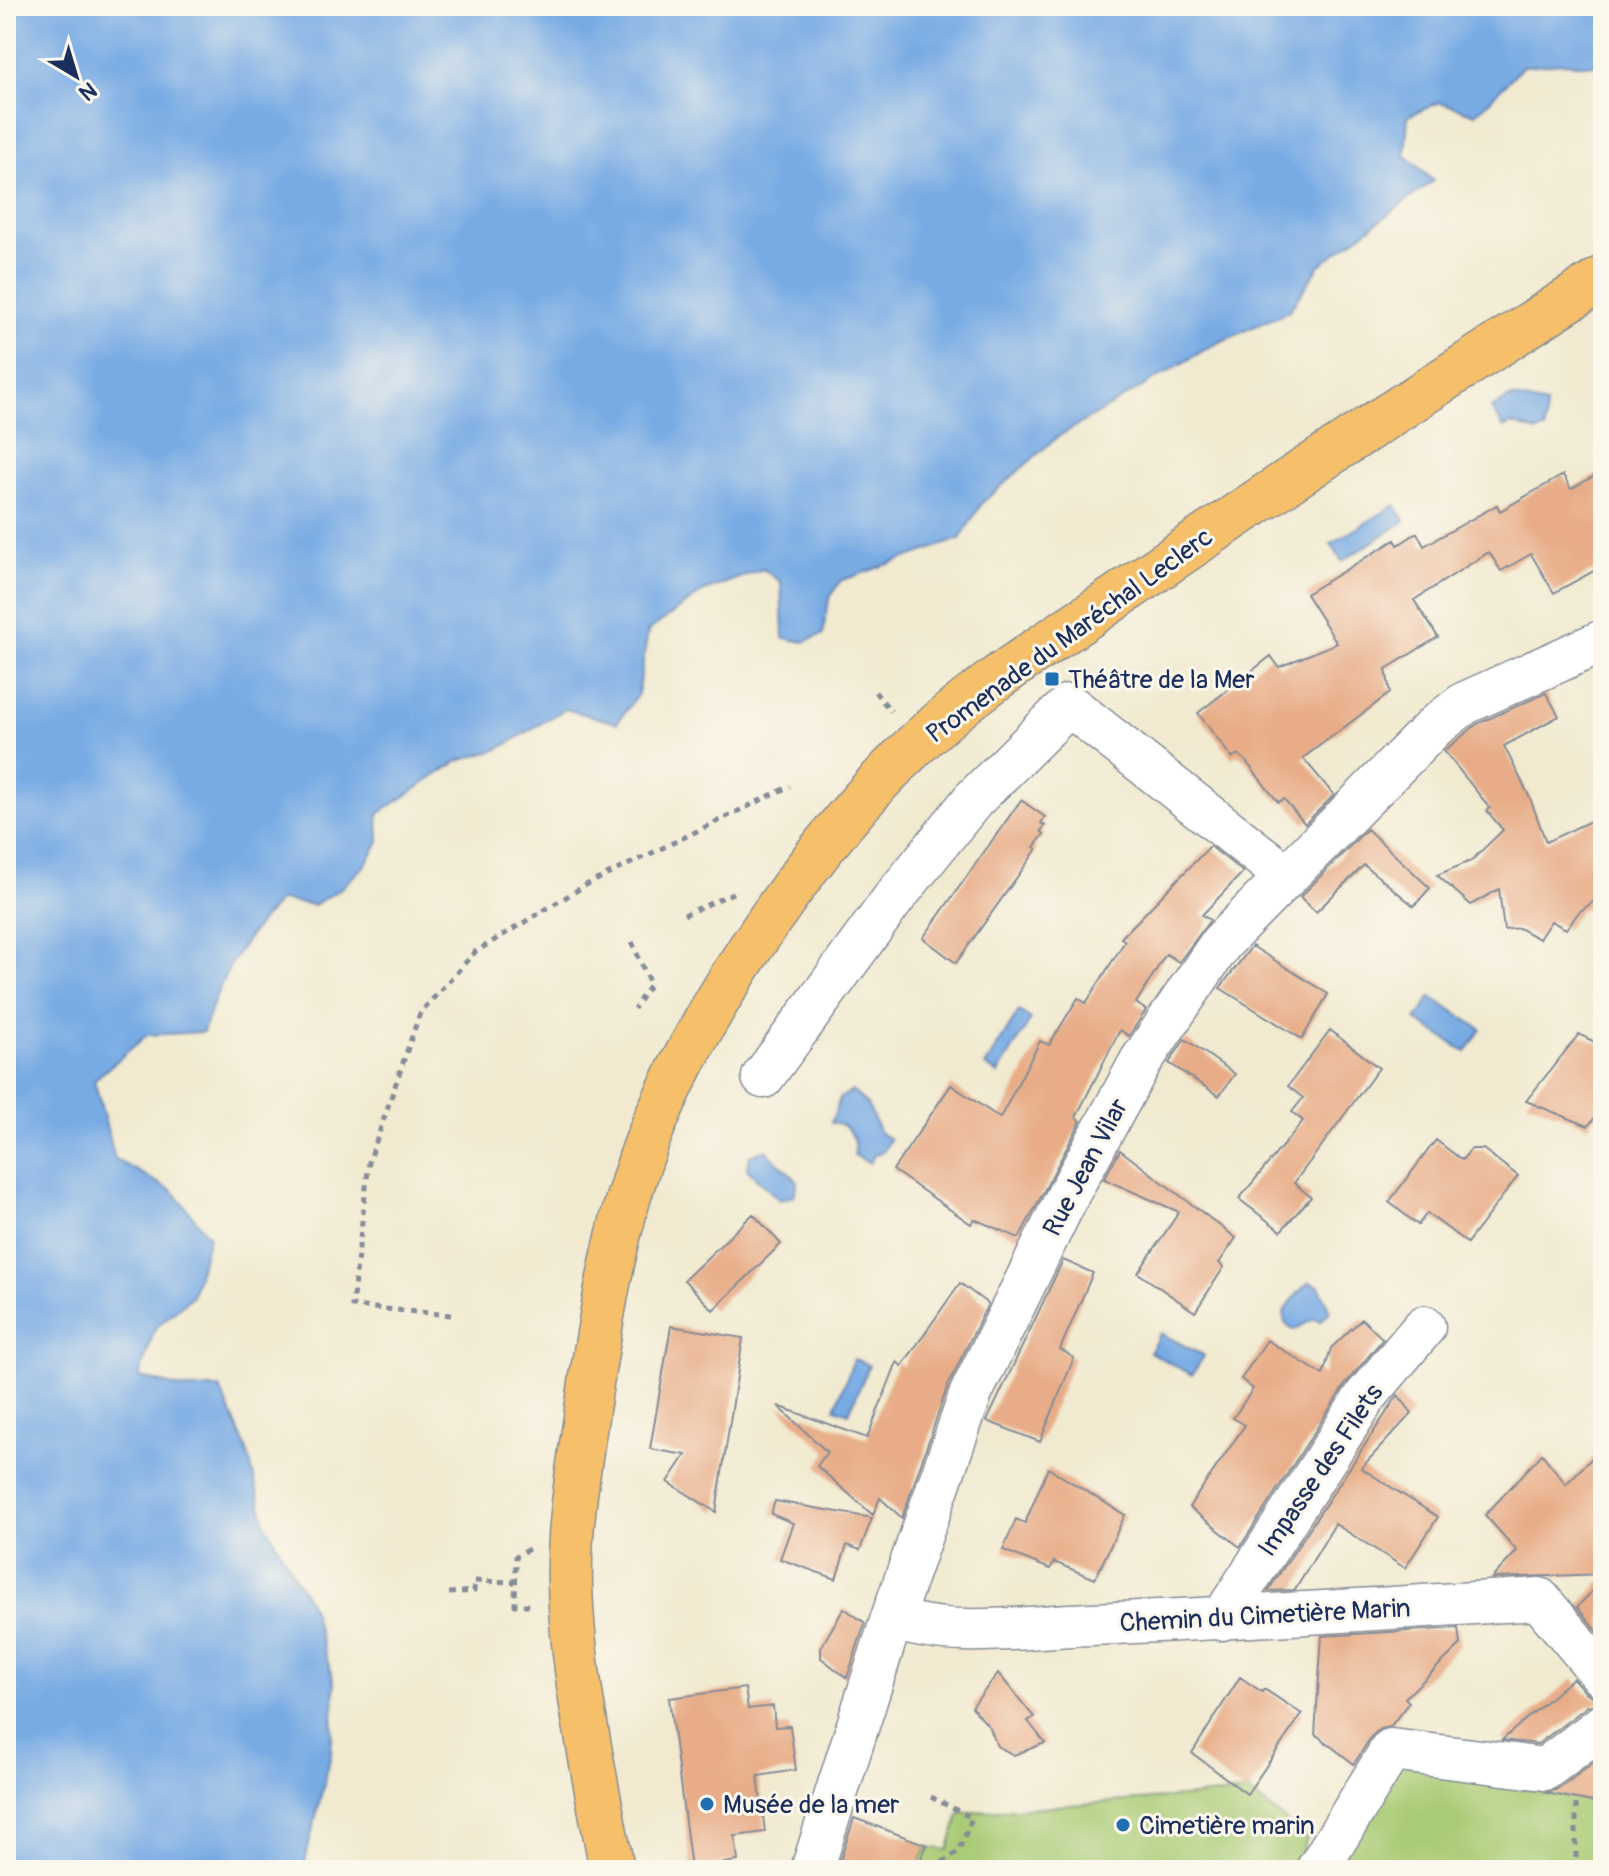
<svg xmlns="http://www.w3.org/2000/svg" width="1609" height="1876" viewBox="0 0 1609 1876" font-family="Pangolin,sans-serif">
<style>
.green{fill:#a9cb74;stroke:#627d69;stroke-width:2}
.water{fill:#78abe4;stroke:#4a6da1;stroke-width:2}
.building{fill:#e8ad88}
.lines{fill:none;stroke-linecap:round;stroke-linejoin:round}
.minor-casing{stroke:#868c97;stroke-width:45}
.major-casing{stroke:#868c97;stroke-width:47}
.path{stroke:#868c97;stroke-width:5;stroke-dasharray:6 6;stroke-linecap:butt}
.minor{stroke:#fff;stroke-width:42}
.major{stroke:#f6c06b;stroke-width:44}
.poi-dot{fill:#1f6fb2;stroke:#fbf7ec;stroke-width:3}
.labels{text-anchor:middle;stroke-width:6;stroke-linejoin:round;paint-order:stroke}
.street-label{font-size:26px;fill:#1b2f5e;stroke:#fbf7ec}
.poi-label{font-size:26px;fill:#1b2f5e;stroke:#fbf7ec;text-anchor:start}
</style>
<rect width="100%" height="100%" fill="#fbf7ec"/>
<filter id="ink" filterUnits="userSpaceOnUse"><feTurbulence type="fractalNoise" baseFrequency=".0125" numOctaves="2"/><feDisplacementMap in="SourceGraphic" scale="16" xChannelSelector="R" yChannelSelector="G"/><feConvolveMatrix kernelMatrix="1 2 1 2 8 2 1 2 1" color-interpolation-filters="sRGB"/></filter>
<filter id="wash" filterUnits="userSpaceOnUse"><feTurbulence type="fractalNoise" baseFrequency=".006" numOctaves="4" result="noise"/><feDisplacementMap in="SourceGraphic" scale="32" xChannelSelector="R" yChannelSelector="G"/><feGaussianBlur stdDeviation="1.8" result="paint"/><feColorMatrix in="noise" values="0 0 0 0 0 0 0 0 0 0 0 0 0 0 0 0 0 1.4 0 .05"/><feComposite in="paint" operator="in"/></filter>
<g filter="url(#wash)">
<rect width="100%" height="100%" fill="#f1ead0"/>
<path class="green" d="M 1398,1762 L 1603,1804 L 1603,1870 L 1331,1870 Z
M 1249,1792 L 1307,1838 L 1295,1870 L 915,1870 L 928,1847 L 948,1850 L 960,1813 Z"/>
<path class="water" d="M 6,6 L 1603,6 L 1603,66 L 1564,63 L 1523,66 L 1476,114 L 1440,102 L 1408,116 L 1405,155 L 1433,181 L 1320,265 L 1289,311 L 1213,345 L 1056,438 L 982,503 L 960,539 L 840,581 L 829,599 L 823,634 L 804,642 L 783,638 L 781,582 L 763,569 L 704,591 L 648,631 L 638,694 L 617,723 L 565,709 L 499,749 L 458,761 L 378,814 L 379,842 L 365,865 L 340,889 L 314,905 L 280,900 C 239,942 221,977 203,1032 L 147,1035 L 94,1080 L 115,1159 L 173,1191 L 209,1237 L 192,1296 L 155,1328 L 139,1377 L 185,1389 L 220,1388 L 247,1450 L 266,1525 L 310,1604 L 335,1685 L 331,1754 L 303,1870 L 6,1870 Z
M 1512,397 L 1546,405 L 1545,430 L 1537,432 L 1511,424 L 1504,428 L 1491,408 Z
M 1395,505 L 1405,521 L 1342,561 L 1331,544 Z
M 1431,997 L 1481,1029 L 1466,1052 L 1416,1020 Z
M 1019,1011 L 1031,1019 L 998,1074 L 985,1066 Z
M 852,1091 L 867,1104 L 880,1133 L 890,1139 L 884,1151 L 874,1155 L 870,1163 L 854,1155 C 857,1139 849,1122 831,1123 L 840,1098 Z
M 765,1150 L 798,1181 L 794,1196 L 779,1200 L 747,1169 L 750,1156 Z
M 1309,1282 L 1319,1286 L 1330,1311 L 1321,1321 L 1314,1319 L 1293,1330 L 1285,1323 L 1284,1312 C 1291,1302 1299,1290 1309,1282 Z
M 1160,1333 L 1204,1356 L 1192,1375 L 1150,1352 Z
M 854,1359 L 869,1365 L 849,1413 L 835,1408 Z"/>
<g id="blocks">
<path class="building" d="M 1603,471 L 1603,566 L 1554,593 L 1531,554 L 1501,571 L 1489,552 L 1414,600 L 1438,637 L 1386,669 L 1390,693 L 1303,758 L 1334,795 L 1305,824 L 1284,799 L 1278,802 L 1244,759 L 1238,754 L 1232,758 L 1198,713 L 1271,656 L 1279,667 L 1337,643 L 1306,594 L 1395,540 L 1398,545 L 1417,533 L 1424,546 L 1497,505 L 1500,511 L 1563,475 L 1571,489 Z
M 1546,693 L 1559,716 L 1504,746 L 1530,798 L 1546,842 L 1603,815 L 1603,895 L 1579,912 L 1566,929 L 1551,921 L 1539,939 L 1519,928 L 1504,930 L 1499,889 L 1471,905 L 1437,875 L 1471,861 L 1503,830 L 1487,811 L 1490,808 L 1444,751 L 1477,724 Z
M 1021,800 L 1045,817 L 1041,823 L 1045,826 L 1041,831 L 1044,834 L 1034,847 L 1037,849 L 956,963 L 923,938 Z
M 1367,829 L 1430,888 L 1414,906 L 1364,865 L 1316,912 L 1300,897 Z
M 1210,846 L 1243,872 L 1202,915 L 1210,920 L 1179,962 L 1166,954 L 1136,1003 L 1146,1010 L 1129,1036 L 1120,1030 L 1076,1117 L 1081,1121 L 1019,1238 L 974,1219 L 971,1224 L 893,1170 L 951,1085 L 1000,1118 L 1040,1041 L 1049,1045 L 1078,998 L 1086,1003 L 1125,941 L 1121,938 Z
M 1252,946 L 1328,994 L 1302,1039 L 1220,988 Z
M 1330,1030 L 1379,1068 L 1294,1183 L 1311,1197 L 1281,1231 L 1239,1199 L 1303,1121 L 1292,1112 L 1303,1098 L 1288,1086 Z
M 1579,1034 L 1603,1046 L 1603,1108 L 1588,1126 L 1526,1101 Z
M 1185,1039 L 1235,1074 L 1219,1096 L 1169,1063 Z
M 1436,1140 L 1462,1160 L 1471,1149 L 1483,1149 L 1518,1176 L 1467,1243 L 1427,1213 L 1418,1225 L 1389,1202 Z
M 1120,1150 L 1236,1238 L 1219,1263 L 1224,1267 L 1195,1312 L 1138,1273 L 1179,1212 L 1104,1179 Z
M 753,1214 L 781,1244 L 713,1310 L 684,1280 Z
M 1063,1260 L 1093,1273 L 1060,1349 L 1074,1358 L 1040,1442 L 987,1421 Z
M 960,1283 L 988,1304 L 948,1385 L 902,1518 L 880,1498 L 873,1515 L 817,1466 L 827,1452 L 778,1406 L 867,1438 L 897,1362 L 902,1366 Z
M 1362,1319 L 1383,1339 L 1346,1383 L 1240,1547 L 1189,1507 L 1245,1425 L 1233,1418 L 1253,1389 L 1241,1379 L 1267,1340 L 1323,1375 L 1331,1348 Z
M 671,1326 L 743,1338 L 716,1512 L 668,1482 L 686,1455 L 650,1449 Z
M 1398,1395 L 1412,1413 L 1361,1468 L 1438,1517 L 1405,1568 L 1335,1524 L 1295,1590 L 1268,1591 Z
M 1603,1447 L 1603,1574 L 1492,1578 L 1517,1551 L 1485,1515 L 1542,1454 L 1566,1484 Z
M 1048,1468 L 1125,1515 L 1095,1579 L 1054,1562 L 1050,1569 L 1003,1550 L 1016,1519 L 1025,1523 Z
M 775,1501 L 872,1518 L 860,1550 L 847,1545 L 836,1579 L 780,1559 L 793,1523 L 771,1514 Z
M 1603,1580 L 1603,1638 L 1577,1607 Z
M 844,1608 L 865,1623 L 847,1678 L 821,1658 L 821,1647 Z
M 1458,1628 L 1460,1645 L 1405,1698 L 1409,1702 L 1390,1727 L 1380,1729 L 1371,1737 L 1354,1764 L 1315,1734 L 1322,1636 Z
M 998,1673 L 1034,1717 L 1028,1721 L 1045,1743 L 1014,1755 L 997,1746 L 990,1728 L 972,1707 Z
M 1240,1677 L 1262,1692 L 1264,1689 L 1302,1714 L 1247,1794 L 1192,1753 Z
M 1573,1678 L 1585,1692 L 1603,1702 L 1588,1706 L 1538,1744 L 1502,1740 Z
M 745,1688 L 748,1709 L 773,1706 L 775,1727 L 790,1726 L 796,1770 L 758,1776 L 765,1832 L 735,1836 L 738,1861 L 691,1868 L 669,1698 Z
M 1603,1755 L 1603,1804 L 1546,1793 L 1560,1788 Z
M 854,1818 L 927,1845 L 916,1870 L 837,1870 Z"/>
</g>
</g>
<g filter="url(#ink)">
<use href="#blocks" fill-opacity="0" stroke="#868c97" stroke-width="2"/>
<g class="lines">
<defs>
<path id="minor" d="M 763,1077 L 894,898 L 973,800 L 1069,705 L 1285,875
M 892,1618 C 952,1640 1028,1626 1091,1624 C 1240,1618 1390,1608 1539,1599 L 1603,1676
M 1222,1619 L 1366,1396 L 1424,1327
M 812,1870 L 892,1618 L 971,1393 L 1069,1193 L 1141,1061 L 1221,943 L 1435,726 L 1465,703 L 1603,641
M 1317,1870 L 1391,1750 L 1545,1769 L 1603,1725"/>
<path id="major" d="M 612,1870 C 595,1776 573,1681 570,1585 C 568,1528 579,1466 587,1410 C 602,1309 618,1204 660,1110 C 713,991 818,838 912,748 C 978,684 1062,635 1137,583 C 1290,478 1446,377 1603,278"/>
</defs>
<use href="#minor" class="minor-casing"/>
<use href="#major" class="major-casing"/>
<path class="path" d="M 875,692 L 891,711
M 684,915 L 733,893
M 632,942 L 650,984 L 634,1009
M 451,1315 L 352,1306 L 369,1162 L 420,1013 L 475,952 L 586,885 L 790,786
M 529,1549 L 516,1556 L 515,1605 L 531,1605
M 449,1593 L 474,1591 L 474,1581 L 515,1582
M 931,1797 L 972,1818 L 958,1852 L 940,1864 L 938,1870
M 1576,1870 L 1576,1799"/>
<use href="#minor" class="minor"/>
<use href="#major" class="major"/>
</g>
</g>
<g class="poi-dot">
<rect x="1044" y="671" width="16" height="16" rx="4"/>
<circle cx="707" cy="1804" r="8"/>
<circle cx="1123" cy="1825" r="8"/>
</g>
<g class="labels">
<g class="street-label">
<text transform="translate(1069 635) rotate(-36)" y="9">Promenade du Maréchal Leclerc</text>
<text transform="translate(1085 1167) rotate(-62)" y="9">Rue Jean Vilar</text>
<text transform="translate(1320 1470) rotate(-56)" y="9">Impasse des Filets</text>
<text transform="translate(1265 1615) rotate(-3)" y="9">Chemin du Cimetière Marin</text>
</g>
<g class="poi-label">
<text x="1068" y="688">Théâtre de la Mer</text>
<text x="723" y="1813">Musée de la mer</text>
<text x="1139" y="1834">Cimetière marin</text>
</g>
</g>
<rect width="1609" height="1876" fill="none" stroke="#fbf7ec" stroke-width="32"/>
<g transform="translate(76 76) rotate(142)" stroke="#fbf7ec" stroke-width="6" paint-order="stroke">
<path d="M0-6L14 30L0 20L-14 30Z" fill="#1b2f5e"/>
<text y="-12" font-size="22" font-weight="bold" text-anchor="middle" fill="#1b2f5e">N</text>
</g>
</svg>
